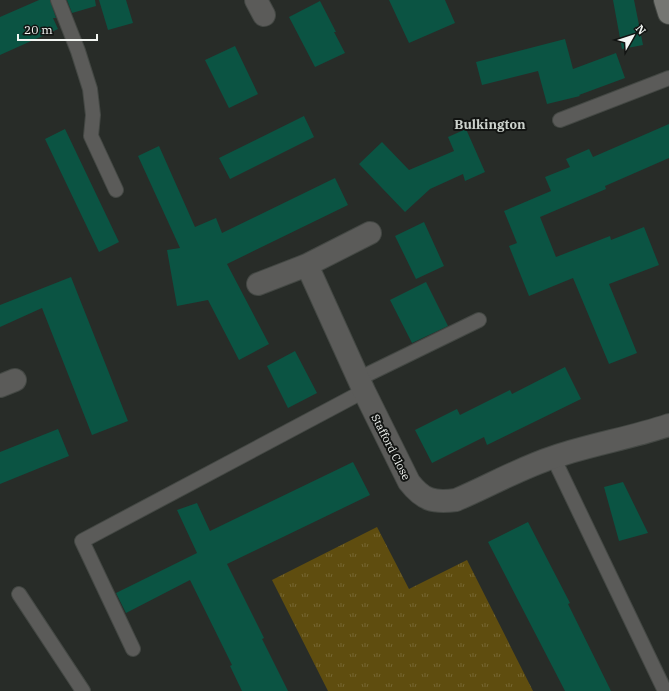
<svg xmlns="http://www.w3.org/2000/svg" width="669" height="691" viewBox="0 0 669 691" font-family="'IBM Plex Serif',serif">
<style>
.grass{fill:url(#grass-tufts)}
.building{fill:#0b5443}
.lines{fill:none;stroke-linecap:round;stroke-linejoin:round}
.lane-casing{stroke:#444844;stroke-width:16}
.street-casing{stroke:#444844;stroke-width:24}
.secondary-casing{stroke:#444844;stroke-width:24}
.lane{stroke:#5b5b59;stroke-width:14}
.street{stroke:#5b5b59;stroke-width:22}
.secondary{stroke:#757672;stroke-width:22}
.labels{text-anchor:middle;stroke-width:4;stroke-linejoin:round;paint-order:stroke}
.street-label{font-size:11px;fill:#f3f6f3;stroke:#121412}
.quarter-label{font-size:13px;font-weight:bold;fill:#ccd2cc;stroke:#121412}
</style>
<defs>
<pattern id="grass-tufts" width="24" height="20" patternUnits="userSpaceOnUse"><rect width="24" height="20" fill="#5f4d0f"/><path d="M3 7l-1-3M5 7V3M7 7l1-3M15 17l-1-3M17 17v-4M19 17l1-3" fill="none" stroke="#766732"/></pattern>
</defs>
<rect width="100%" height="100%" fill="#282c28"/>
<path class="grass" d="M 377,527 L 409,589 L 467,560 L 533,691 L 328,691 L 272,580 Z"/>
<path class="building" d="M 39,0 L 50,0 L 56,18 L 53,18 L 58,29 L 0,55 L 0,17 Z
M 67,0 L 95,0 L 96,6 L 72,13 Z
M 99,0 L 126,0 L 133,23 L 108,30 Z
M 389,0 L 445,0 L 455,23 L 409,43 Z
M 613,0 L 634,0 L 643,45 L 622,49 Z
M 320,1 L 336,32 L 334,32 L 345,53 L 315,67 L 289,17 Z
M 565,39 L 573,69 L 616,53 L 625,78 L 579,95 L 580,96 L 547,104 L 538,71 L 482,85 L 476,62 Z
M 235,46 L 258,94 L 229,108 L 205,60 Z
M 304,116 L 314,137 L 230,179 L 219,158 Z
M 669,124 L 669,158 L 605,186 L 606,189 L 540,217 L 556,257 L 610,236 L 611,240 L 644,227 L 659,265 L 609,284 L 637,353 L 609,364 L 573,278 L 529,296 L 509,246 L 517,243 L 504,211 L 551,191 L 545,177 L 570,167 L 566,159 L 589,149 L 593,157 Z
M 65,129 L 119,242 L 99,252 L 45,139 Z
M 466,129 L 485,172 L 465,181 L 463,174 L 430,189 L 405,212 L 359,164 L 382,142 L 409,170 L 454,151 L 448,137 Z
M 159,146 L 195,227 L 216,218 L 222,233 L 335,178 L 348,205 L 227,264 L 269,344 L 239,360 L 208,300 L 177,306 L 167,250 L 180,248 L 138,156 Z
M 424,222 L 444,266 L 416,279 L 395,236 Z
M 71,277 L 128,421 L 92,435 L 42,308 L 0,327 L 0,305 Z
M 426,282 L 448,326 L 412,343 L 390,300 Z
M 295,351 L 317,393 L 288,408 L 267,366 Z
M 565,367 L 581,399 L 487,445 L 484,437 L 432,463 L 415,430 L 457,409 L 460,415 L 510,390 L 512,394 Z
M 58,429 L 69,456 L 0,484 L 0,452 Z
M 353,462 L 370,495 L 227,564 L 264,638 L 262,639 L 288,691 L 242,691 L 230,666 L 232,665 L 190,580 L 126,613 L 116,593 L 197,553 L 177,510 L 197,503 L 210,531 Z
M 623,482 L 648,533 L 619,541 L 604,487 Z
M 528,522 L 570,603 L 568,604 L 611,691 L 565,691 L 488,542 Z"/>
<g class="lines">
<defs>
<path id="lane" d="M 58,0 L 78,51 L 90,89 L 93,115 L 91,136 L 116,190
M 560,120 L 669,78
M 358,379 L 479,320
M 553,457 L 665,691
M 19,594 L 83,691
M 133,649 L 82,541 L 364,391"/>
<path id="street" d="M 256,0 L 264,15
M 307,265 L 364,391 L 409,482 C 423,500 433,503 456,500 C 489,486 520,468 554,457 C 592,444 631,438 669,425
M 258,284 L 307,265 L 370,233
M 0,386 L 15,380"/>
<path id="secondary" d="M 665,0 L 669,13"/>
</defs>
<use href="#lane" class="lane-casing"/>
<use href="#street" class="street-casing"/>
<use href="#secondary" class="secondary-casing"/>
<use href="#lane" class="lane"/>
<use href="#street" class="street"/>
<use href="#secondary" class="secondary"/>
</g>
<g class="labels">
<g class="street-label">
<text transform="translate(391 447) rotate(63)" y="4">Stafford Close</text>
</g>
<g class="quarter-label">
<text x="490" y="129">Bulkington</text>
</g>
</g>
<g transform="translate(633 36) rotate(51)" stroke="#121412" stroke-width="3" paint-order="stroke">
<path d="M0-3L7 15L0 10L-7 15Z" fill="#f3f6f3"/>
<text y="-6" font-size="11" font-weight="bold" text-anchor="middle" fill="#f3f6f3">N</text>
</g>
<path d="M18 34v6h79v-6" fill="none" stroke="#f3f6f3" stroke-width="2"/>
<text x="24" y="34" font-size="12" fill="#f3f6f3" stroke="#121412" stroke-width="3" paint-order="stroke">20 m</text>
</svg>
